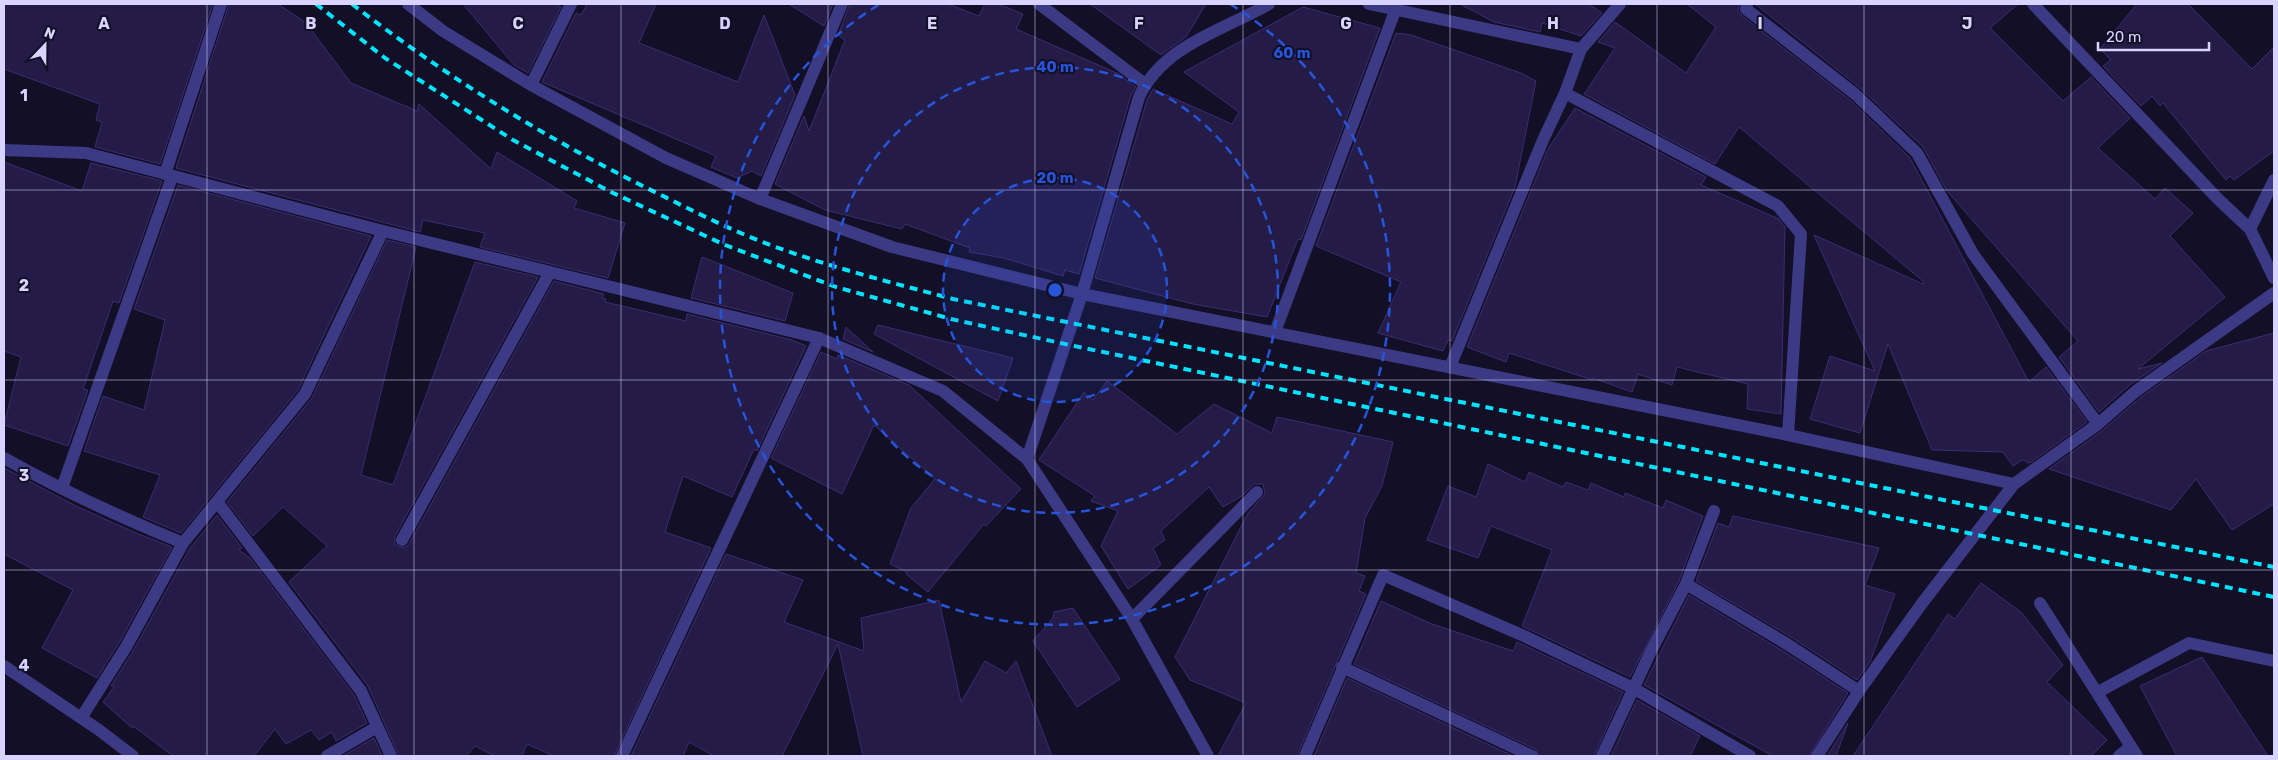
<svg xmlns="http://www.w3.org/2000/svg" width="2278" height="760" viewBox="0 0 2278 760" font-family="Rubik,sans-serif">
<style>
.building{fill:#241b47;stroke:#3b2d73}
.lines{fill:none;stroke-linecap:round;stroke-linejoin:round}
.lane{stroke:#3d3a85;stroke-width:12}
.street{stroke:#3d3a85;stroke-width:12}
.rail{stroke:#00e5ff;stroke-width:4;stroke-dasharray:8 6;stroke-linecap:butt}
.grid{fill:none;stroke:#d9d4ff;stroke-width:1;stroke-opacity:0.55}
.ring{fill:none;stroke:#2655da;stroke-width:2.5;stroke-dasharray:9 6}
.grid-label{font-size:16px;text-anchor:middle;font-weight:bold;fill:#d9d4ff;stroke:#130f26;stroke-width:4;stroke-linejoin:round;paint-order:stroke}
.centre{fill:#2655da;stroke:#130f26;stroke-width:2.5}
.ring-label{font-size:15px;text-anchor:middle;font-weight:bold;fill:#2655da;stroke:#130f26;stroke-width:4;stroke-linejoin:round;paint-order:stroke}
</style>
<rect width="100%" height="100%" fill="#130f26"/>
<path class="building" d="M 4,4 L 213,4 L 160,164 L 95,147 L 102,122 L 96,120 L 100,104 L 4,69 Z
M 229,4 L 278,4 L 306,23 L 351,83 L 417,111 L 419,104 L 491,169 L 497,152 L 577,201 L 574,208 L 625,223 L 608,278 L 480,247 L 485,233 L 423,220 L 420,232 L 176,168 Z
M 463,4 L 554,4 L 561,7 L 528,73 L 514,65 Z
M 587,4 L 656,4 L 639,43 L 738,82 L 764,15 L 795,95 L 761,176 L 752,171 L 737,178 L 711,167 L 716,156 L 542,82 L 576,13 L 581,15 Z
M 789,4 L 833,4 L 824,26 Z
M 850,4 L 948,4 L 979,16 L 985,4 L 998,4 L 1023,14 L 1016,29 L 1119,74 L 1136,87 L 1131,95 L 1079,274 L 1065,270 L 1063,276 L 1004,258 L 969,252 L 970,248 L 905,224 L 902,229 L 825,210 L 775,184 L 804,116 L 809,131 L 845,40 L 838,35 Z
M 1090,4 L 1206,4 L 1186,37 L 1161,55 Z
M 1460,4 L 1589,4 L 1602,13 L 1581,36 L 1542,23 L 1540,32 L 1494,22 Z
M 1687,4 L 1739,4 L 1738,11 L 1741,15 L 1850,100 L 1910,158 L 2029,382 L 2046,367 L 2087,422 L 2030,463 L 2022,460 L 2013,466 L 2003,452 L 1932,450 L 1888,344 L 1860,433 L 1810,419 L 1830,356 L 1875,371 L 1814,235 L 1923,284 L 1924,282 L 1739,127 L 1715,164 L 1584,94 L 1615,48 L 1598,42 L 1615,22 L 1686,73 L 1716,27 Z
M 1755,4 L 2018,4 L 1990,28 L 2063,101 L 2091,77 L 2130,118 L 2098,148 L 2155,199 L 2165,188 L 2193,213 L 2170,236 L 2225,297 L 2138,369 L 2162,363 L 2131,384 L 2099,412 L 2059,357 L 2078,341 L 1947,191 L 1923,147 L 1860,88 Z
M 2137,4 L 2188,4 L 2252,69 L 2274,47 L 2274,151 L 2234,180 L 2230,176 L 2226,180 L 2163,103 L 2160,106 L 2152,96 L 2141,106 L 2103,66 L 2111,60 L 2100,49 Z
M 1303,7 L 1380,28 L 1301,240 L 1298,239 L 1267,317 L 1193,304 L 1095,278 L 1147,100 L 1153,89 L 1232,124 L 1239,112 L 1184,72 Z
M 1396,33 L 1411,35 L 1521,73 L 1536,81 L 1515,187 L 1452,341 L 1448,340 L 1443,351 L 1378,333 L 1401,282 L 1316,246 Z
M 1575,108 L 1706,177 L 1701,185 L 1779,219 L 1785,227 L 1781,414 L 1747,409 L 1748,384 L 1677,367 L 1672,385 L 1638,374 L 1632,392 L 1593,378 L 1593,380 L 1509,353 L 1506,362 L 1467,347 L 1548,149 Z
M 4,162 L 82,191 L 91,163 L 162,181 L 119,303 L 113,301 L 83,389 L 88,390 L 68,446 L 4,425 L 21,357 L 4,351 Z
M 178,185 L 371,236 L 298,390 L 181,533 L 143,517 L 160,475 L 84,451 L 103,396 L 144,410 L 165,320 L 134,309 Z
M 387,240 L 416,247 L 361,475 L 393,485 L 475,262 L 538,277 L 395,536 L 395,544 L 399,547 L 406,547 L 409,544 L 554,281 L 604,294 L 602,298 L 606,299 L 605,302 L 686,321 L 687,314 L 792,340 L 806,346 L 757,451 L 754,449 L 732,497 L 683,476 L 665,532 L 711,548 L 614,756 L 554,756 L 527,744 L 522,756 L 495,756 L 475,746 L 466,756 L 399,756 L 368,686 L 289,582 L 327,546 L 283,507 L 253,536 L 227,502 L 312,398 Z
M 702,257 L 793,293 L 785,321 L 691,298 Z
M 878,325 L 1013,358 L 998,401 L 874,334 Z
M 846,327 L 873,352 L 843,339 Z
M 2274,333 L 2274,504 L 2232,530 L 2196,479 L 2171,510 L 2049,469 L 2103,430 L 2141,397 L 2206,351 Z
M 821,352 L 837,359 L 838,355 L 909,385 L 1021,489 L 986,526 L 984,524 L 928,592 L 906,574 L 907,572 L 890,564 L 911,508 L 935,479 L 874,425 L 842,494 L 771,458 Z
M 1107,381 L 1177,434 L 1214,404 L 1272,433 L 1277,417 L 1393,442 L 1382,486 L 1365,518 L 1356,573 L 1365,576 L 1359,591 L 1366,594 L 1297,756 L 1218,756 L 1246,703 L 1190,680 L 1175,657 L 1248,513 L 1265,494 L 1263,484 L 1254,484 L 1242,496 L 1223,507 L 1209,487 L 1161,531 L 1165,540 L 1153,548 L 1161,565 L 1128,589 L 1101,546 L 1118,511 L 1091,501 L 1095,496 L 1039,460 L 1084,392 L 1093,400 Z
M 1488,464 L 1525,482 L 1529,472 L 1563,487 L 1566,482 L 1588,490 L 1591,483 L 1624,497 L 1625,493 L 1663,508 L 1666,500 L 1703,516 L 1679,581 L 1630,677 L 1522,626 L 1552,550 L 1491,526 L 1478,558 L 1427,540 L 1448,486 L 1476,497 Z
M 4,468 L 76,506 L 136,533 L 172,547 L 119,643 L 97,678 L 42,648 L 73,590 L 4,554 Z
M 217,515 L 242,548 L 239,550 L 250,558 L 354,695 L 367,723 L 336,741 L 332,732 L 319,740 L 311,730 L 286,744 L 275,729 L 254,756 L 173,756 L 133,726 L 132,728 L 103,702 L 114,687 L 111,686 L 133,651 L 190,548 Z
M 1733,516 L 1879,548 L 1865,585 L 1895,594 L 1870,662 L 1857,680 L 1791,637 L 1696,581 L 1718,523 L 1729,527 Z
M 726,554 L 803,580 L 784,622 L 864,651 L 861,618 L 939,600 L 961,702 L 985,661 L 1006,673 L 1016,661 L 1052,756 L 863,756 L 838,644 L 782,756 L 714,756 L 689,742 L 683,756 L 631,756 Z
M 1981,583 L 2021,612 L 2063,665 L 2047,682 L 2107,740 L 2091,756 L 1853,756 L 1948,614 L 1955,619 Z
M 1689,595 L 1783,651 L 1848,693 L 1809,756 L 1773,756 L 1644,685 Z
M 1381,601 L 1432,624 L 1513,651 L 1517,642 L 1623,692 L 1594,756 L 1540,756 L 1535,749 L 1354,664 Z
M 1073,608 L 1120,679 L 1077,707 L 1033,641 L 1053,618 L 1054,612 Z
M 2202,657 L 2268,756 L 2177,756 L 2140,686 Z
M 1347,678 L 1513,756 L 1314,756 Z
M 1637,700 L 1700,736 L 1690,756 L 1611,756 Z
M 1848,723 L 1836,756 L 1827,756 Z
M 374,738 L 382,756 L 343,756 Z"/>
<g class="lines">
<path class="lane" d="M 1747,4 L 1746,9 L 1855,94 L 1917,153 L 1973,254 L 2098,424
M 1565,93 L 1778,206 L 1801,234 L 1788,435
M 165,174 L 221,4
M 1275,332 L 1395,11
M 1450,367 L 1543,140 L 1565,93 L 1581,49
M 62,488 L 172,177
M 218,503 L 361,691 L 391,756
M 1686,584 L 1714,511
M 2040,603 L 2137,756
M 1342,667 L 1532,756
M 327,756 L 377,727
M 622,756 L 819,338
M 1305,756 L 1383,575 L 1524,636 L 1633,688 L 1750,756
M 1602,756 L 1651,651 L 1686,584 L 1787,644 L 1859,691
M 2119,756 L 2131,746"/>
<path class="street" d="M 408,4 L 443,31 L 531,85 L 666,158 L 760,199 L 892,247 L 1082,294 L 1788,435 L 2014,484
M 1039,4 L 1145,84
M 1369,4 L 1581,49 L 1620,4
M 2033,4 L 2218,199 L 2250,229 L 2274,278
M 531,85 L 571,4
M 4,150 L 86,153 L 383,231 L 819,338 L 943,391 L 1027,459 L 1132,619 L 1208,756
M 760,199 L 842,4
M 2250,229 L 2274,180
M 4,458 C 61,490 122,518 183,543
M 1027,459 L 1082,294 L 1139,97 C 1163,45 1224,30 1269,4
M 402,540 L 550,272
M 1132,619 L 1257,492
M 4,666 L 99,730 L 133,756
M 2098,692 L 2189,643 L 2274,661
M 81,718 L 126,647 L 183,543 L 305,394 L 383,231
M 1817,756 L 1859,691 L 1923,602 L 2014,484 L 2098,424 L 2136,391 L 2274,293"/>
<path class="rail" d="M 316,4 L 385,58 L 513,140 L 611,192 L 725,245 L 836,287 L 951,319 L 1065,344 L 2274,597
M 352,4 C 448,78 550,141 659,194 C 701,215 743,236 787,251 C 841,270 897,284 953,299 L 2274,567"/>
</g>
<path class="grid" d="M 207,4 L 207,756M 414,4 L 414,756M 621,4 L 621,756M 828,4 L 828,756M 1035,4 L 1035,756M 1243,4 L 1243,756M 1450,4 L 1450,756M 1657,4 L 1657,756M 1864,4 L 1864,756M 2071,4 L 2071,756M 4,190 L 2274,190M 4,380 L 2274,380M 4,570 L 2274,570"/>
<circle cx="1055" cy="290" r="112" fill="#2655da" fill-opacity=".12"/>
<g class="ring">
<circle cx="1055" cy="290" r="112"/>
<circle cx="1055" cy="290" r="223"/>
<path d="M1230 4A335 335 0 1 1 880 4"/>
</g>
<g class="grid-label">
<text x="104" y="29">A</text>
<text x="311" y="29">B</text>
<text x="518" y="29">C</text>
<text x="725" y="29">D</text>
<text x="932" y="29">E</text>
<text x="1139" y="29">F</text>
<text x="1346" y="29">G</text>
<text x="1553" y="29">H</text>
<text x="1760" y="29">I</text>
<text x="1967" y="29">J</text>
<text x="24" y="101">1</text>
<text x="24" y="291">2</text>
<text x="24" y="481">3</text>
<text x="24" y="671">4</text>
</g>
<circle cx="1055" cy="290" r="8" class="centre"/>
<g class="ring-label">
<text x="1292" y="58">60 m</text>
<text x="1055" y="72">40 m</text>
<text x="1055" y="183">20 m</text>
</g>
<rect width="2278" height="760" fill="none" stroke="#d9d4ff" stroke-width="10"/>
<g transform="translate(45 45) rotate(22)" stroke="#130f26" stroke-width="4" paint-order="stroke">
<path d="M0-4L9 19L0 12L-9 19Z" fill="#d9d4ff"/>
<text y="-8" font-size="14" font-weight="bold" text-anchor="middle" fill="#d9d4ff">N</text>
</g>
<path d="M2098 42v8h111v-8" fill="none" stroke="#d9d4ff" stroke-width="2.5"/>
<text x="2106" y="42" font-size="15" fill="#d9d4ff" stroke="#130f26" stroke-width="4" paint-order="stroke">20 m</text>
</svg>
